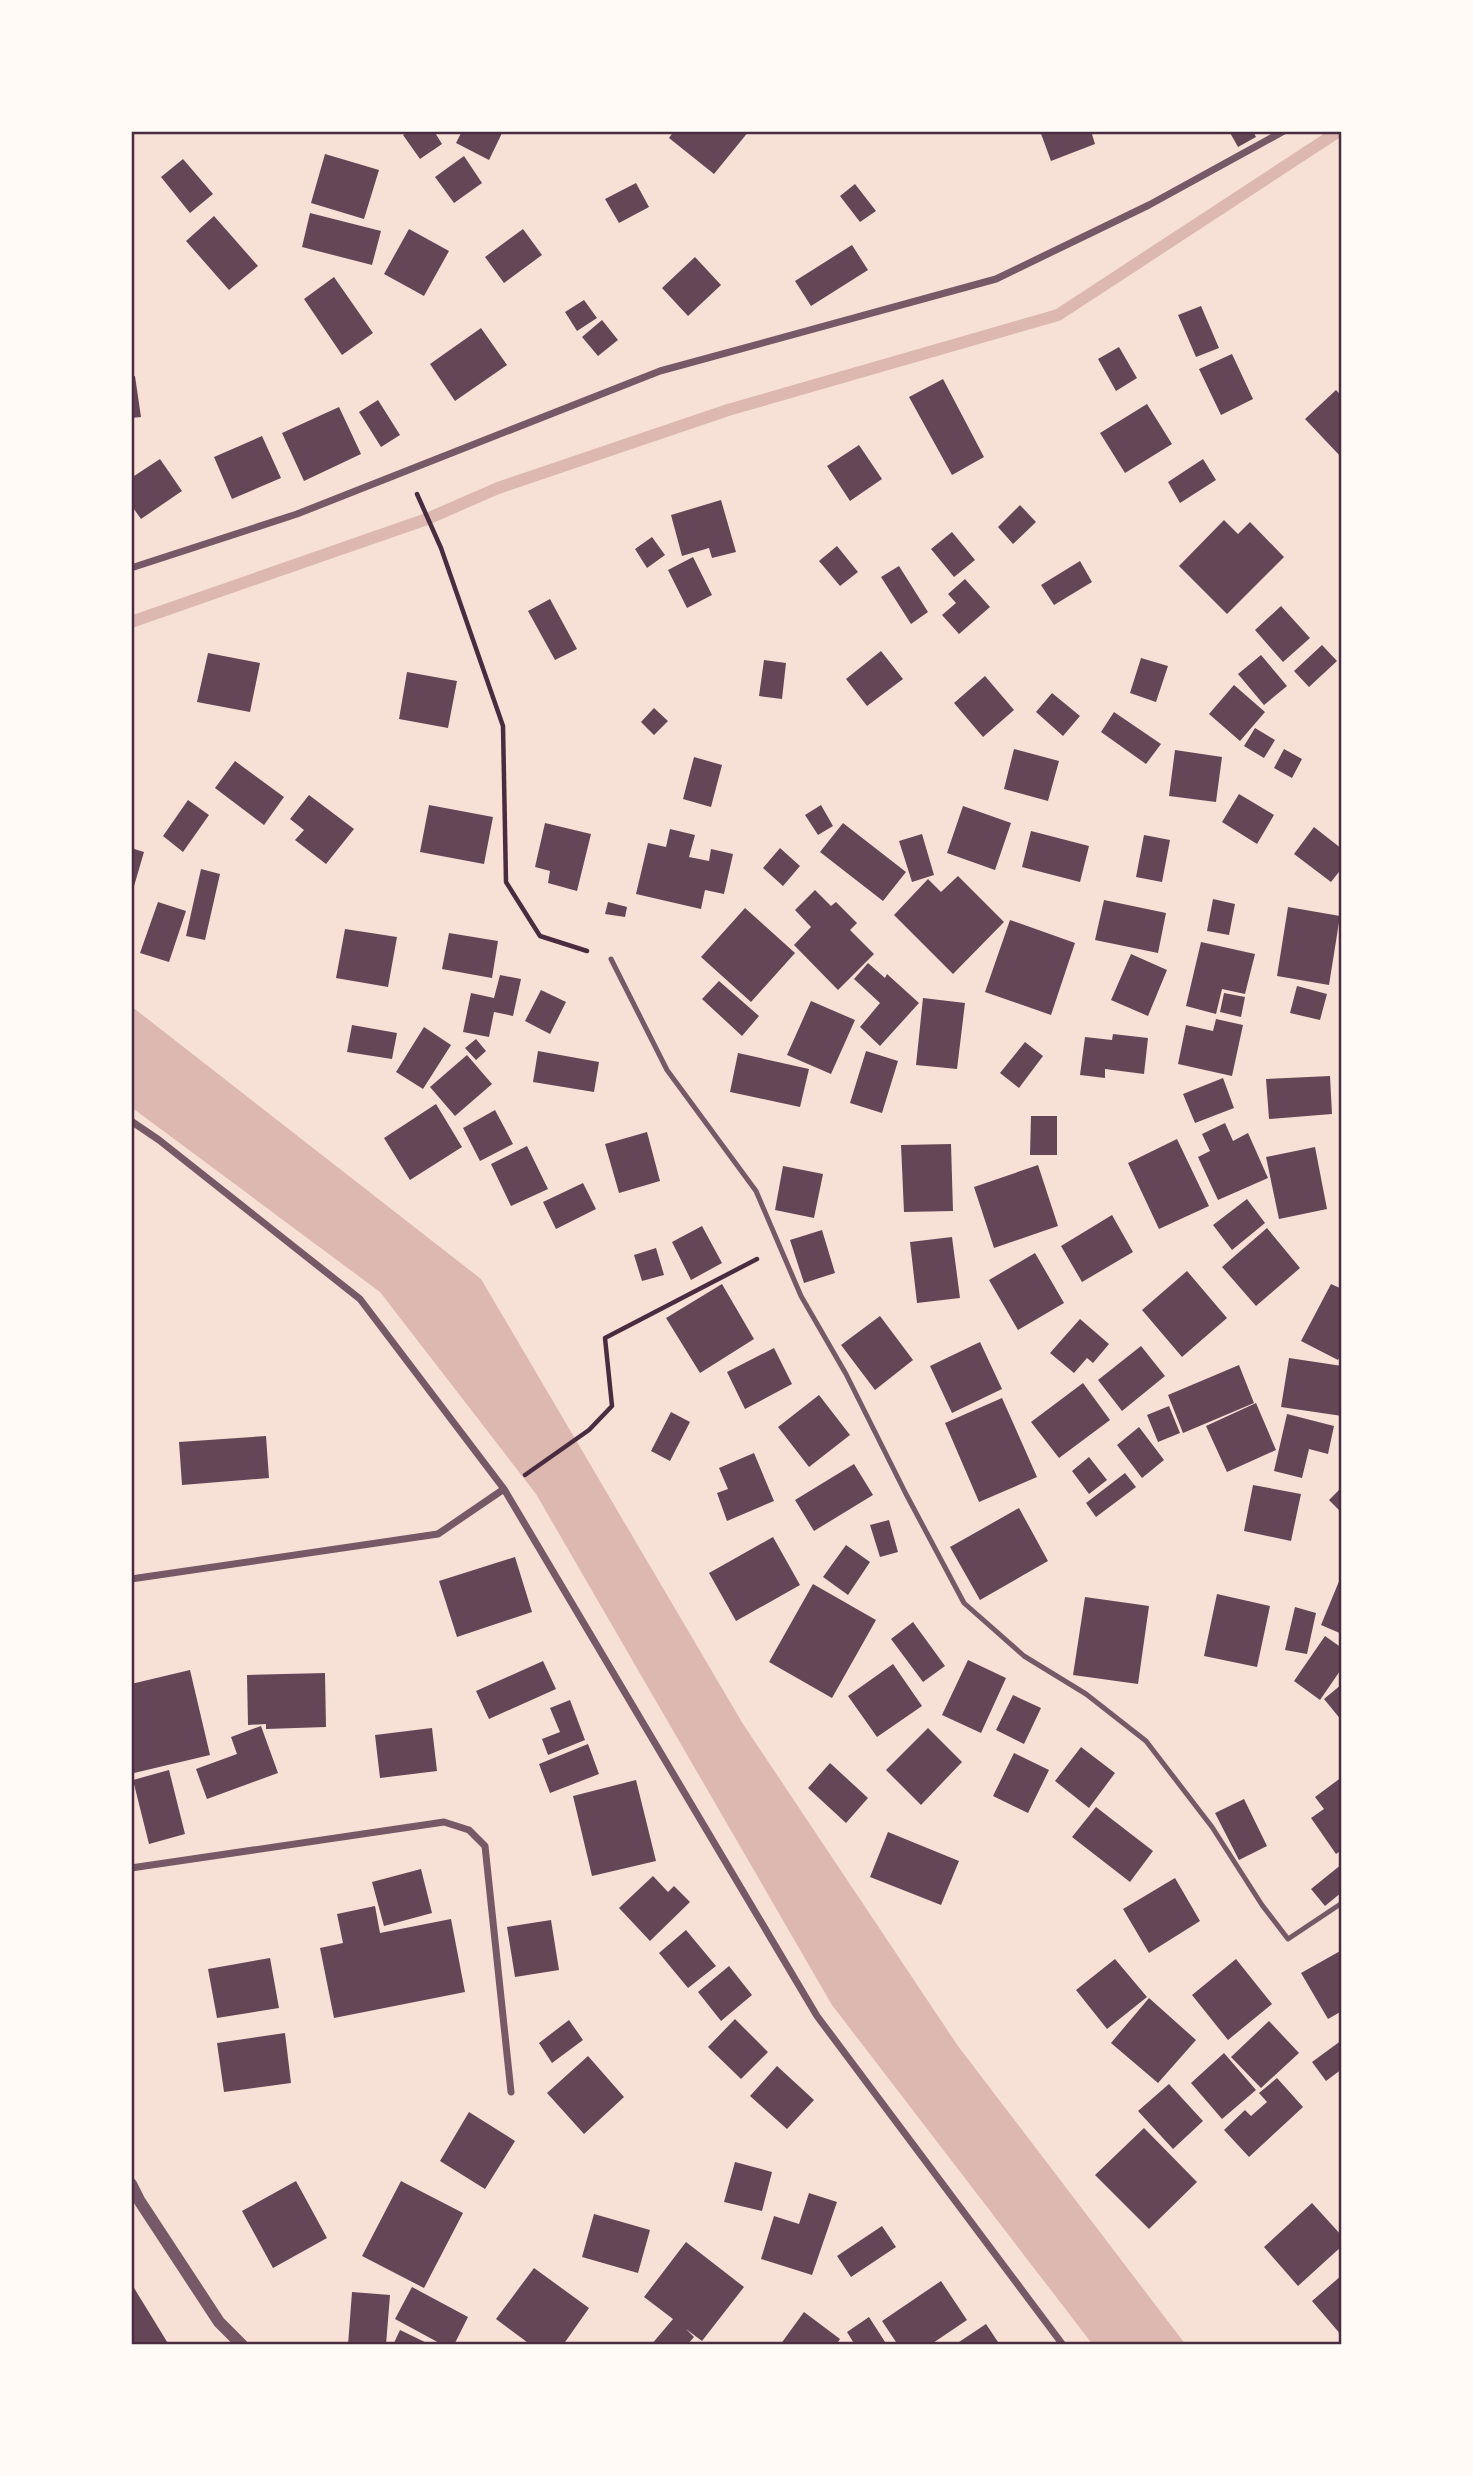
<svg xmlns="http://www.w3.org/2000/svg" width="1473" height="2476" viewBox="0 0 1473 2476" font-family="'Source Sans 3',sans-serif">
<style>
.water{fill:#dcb8b0}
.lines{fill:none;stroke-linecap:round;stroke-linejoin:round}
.stream{stroke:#dcb8b0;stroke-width:12}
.building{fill:#644757}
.path{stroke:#4a2c40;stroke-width:4.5}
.service{stroke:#755966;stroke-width:5}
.minor{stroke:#755966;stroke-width:7}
.tertiary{stroke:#755966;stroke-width:12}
.neatline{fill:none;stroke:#4a2c40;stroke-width:2.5}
</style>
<rect width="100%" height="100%" fill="#f7e1d7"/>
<path class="water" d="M 131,1006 L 481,1279 L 743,1724 L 958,2046 L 1186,2345 L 1093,2345 L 832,2005 L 536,1494 L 380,1292 L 131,1107 Z"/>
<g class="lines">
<path class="stream" d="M 131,622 L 427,519 L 498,488 L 728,410 L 1058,315 L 1339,131"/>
</g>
<path class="building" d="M 409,131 L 434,131 L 442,144 L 420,159 L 403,135 Z
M 462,131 L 503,131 L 489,160 L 456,143 Z
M 674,131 L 749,131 L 714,174 L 669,138 Z
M 1040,131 L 1091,131 L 1095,144 L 1051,161 Z
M 1229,131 L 1253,131 L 1256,137 L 1238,147 Z
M 325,154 L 379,170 L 364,219 L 311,203 Z
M 464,156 L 482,183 L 454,203 L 435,177 Z
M 183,159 L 213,194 L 190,213 L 161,177 Z
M 636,183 L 649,207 L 619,223 L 605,199 Z
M 855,184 L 876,211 L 860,222 L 840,196 Z
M 310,213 L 381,231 L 372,265 L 302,247 Z
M 214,216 L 258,266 L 229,290 L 186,241 Z
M 409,229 L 449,251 L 424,296 L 384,274 Z
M 523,229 L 542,255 L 504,283 L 485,257 Z
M 852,245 L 868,270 L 811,306 L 795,281 Z
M 695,257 L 721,285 L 688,316 L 662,288 Z
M 334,277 L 373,333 L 342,355 L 304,299 Z
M 584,300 L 597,318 L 577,331 L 565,312 Z
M 1201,306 L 1219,348 L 1196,357 L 1178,315 Z
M 602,320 L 618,340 L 598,356 L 582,337 Z
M 481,328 L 507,365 L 455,401 L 430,364 Z
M 1119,347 L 1137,378 L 1116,391 L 1098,359 Z
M 1232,354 L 1253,399 L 1221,415 L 1199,369 Z
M 135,376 L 141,417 L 131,418 L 131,377 Z
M 943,379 L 984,457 L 952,475 L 909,397 Z
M 1336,390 L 1342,396 L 1342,458 L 1305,419 Z
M 378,400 L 400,435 L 381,447 L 359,412 Z
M 1147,404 L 1172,444 L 1125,473 L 1100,433 Z
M 339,407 L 361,454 L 304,481 L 282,433 Z
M 262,436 L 281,478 L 232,499 L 214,457 Z
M 859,445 L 882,479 L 850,501 L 827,466 Z
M 160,459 L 182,491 L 141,519 L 131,505 L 131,478 Z
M 1203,459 L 1216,480 L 1180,503 L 1168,482 Z
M 721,500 L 736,552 L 712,558 L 709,548 L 682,556 L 671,515 Z
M 1020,505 L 1036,522 L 1013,544 L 998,527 Z
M 1224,520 L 1238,534 L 1250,522 L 1284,557 L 1227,614 L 1179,566 Z
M 952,532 L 975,560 L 954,577 L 931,549 Z
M 652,537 L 665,555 L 647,568 L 635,549 Z
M 837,546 L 858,572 L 840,586 L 819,561 Z
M 693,557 L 712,595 L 687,608 L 668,570 Z
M 1080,561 L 1092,582 L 1054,605 L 1041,585 Z
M 899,566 L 928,612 L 911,624 L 881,577 Z
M 965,579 L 990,607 L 959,634 L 942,615 L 956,603 L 948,594 Z
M 550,599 L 577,649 L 555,660 L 528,611 Z
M 1281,606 L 1310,638 L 1283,662 L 1255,630 Z
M 1322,645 L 1337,661 L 1309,687 L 1294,671 Z
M 881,651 L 903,679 L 867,706 L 846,679 Z
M 208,653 L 260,663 L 250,712 L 197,702 Z
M 1261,655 L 1287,686 L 1264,705 L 1238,674 Z
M 1141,658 L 1168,666 L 1156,702 L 1130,693 Z
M 764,660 L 786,663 L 782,699 L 759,696 Z
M 407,672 L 457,681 L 448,728 L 399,719 Z
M 985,676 L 1014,710 L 983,737 L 954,703 Z
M 1234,685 L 1265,712 L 1240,741 L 1209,714 Z
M 1052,693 L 1080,716 L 1063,736 L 1036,712 Z
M 654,708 L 668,721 L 654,735 L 641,722 Z
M 1114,712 L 1161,744 L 1146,764 L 1101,732 Z
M 1255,728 L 1275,740 L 1264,758 L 1244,746 Z
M 1014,749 L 1059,761 L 1048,801 L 1004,789 Z
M 1284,749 L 1302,759 L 1292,778 L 1274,768 Z
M 1175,750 L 1222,757 L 1216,802 L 1169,796 Z
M 694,757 L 722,765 L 711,807 L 683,799 Z
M 235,761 L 284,797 L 264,825 L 215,788 Z
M 1239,794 L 1274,815 L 1257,844 L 1222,822 Z
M 309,795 L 354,829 L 326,864 L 295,840 L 304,830 L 290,819 Z
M 188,800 L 209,815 L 183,852 L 163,836 Z
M 429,805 L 493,817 L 484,864 L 420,852 Z
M 821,805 L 833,826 L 818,835 L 805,815 Z
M 963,806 L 1011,823 L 995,870 L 947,853 Z
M 545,823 L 591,834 L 577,891 L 548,883 L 550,871 L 535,867 Z
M 843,823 L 906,872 L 883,901 L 820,852 Z
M 1314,827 L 1342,849 L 1342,868 L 1331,882 L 1294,854 Z
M 670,829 L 695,835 L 689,857 L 709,861 L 711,849 L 733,854 L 724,894 L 705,890 L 701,909 L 636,894 L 648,843 L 666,847 Z
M 1031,831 L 1089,846 L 1080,882 L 1022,867 Z
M 922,834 L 934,875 L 912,882 L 899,841 Z
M 1144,835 L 1170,840 L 1162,882 L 1136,877 Z
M 131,848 L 144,852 L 132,893 L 131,893 Z
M 780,848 L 800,866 L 783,886 L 763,868 Z
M 201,869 L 220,874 L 205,940 L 186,936 Z
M 958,876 L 1004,922 L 953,974 L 894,915 L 928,879 L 941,892 Z
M 815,890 L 831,906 L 836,902 L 857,923 L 850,930 L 874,954 L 838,990 L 794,945 L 811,927 L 795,910 Z
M 1213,899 L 1235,904 L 1229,935 L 1207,931 Z
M 1104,900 L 1166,913 L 1158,953 L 1095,940 Z
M 158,902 L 186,911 L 169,962 L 140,953 Z
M 608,902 L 627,907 L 625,917 L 605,914 Z
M 1288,907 L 1340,916 L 1329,985 L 1277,976 Z
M 745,908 L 795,953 L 751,1002 L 701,957 Z
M 1010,920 L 1075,943 L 1051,1015 L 985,992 Z
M 345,929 L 397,937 L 388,987 L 336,978 Z
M 449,933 L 498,941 L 492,978 L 442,969 Z
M 1201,942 L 1255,954 L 1245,994 L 1222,989 L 1216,1014 L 1186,1006 Z
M 1131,954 L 1167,970 L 1148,1016 L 1111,1000 Z
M 868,963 L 885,978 L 887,974 L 919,1003 L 880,1046 L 860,1027 L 880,1003 L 854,979 Z
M 500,975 L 521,979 L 513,1016 L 494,1012 L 489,1037 L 463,1032 L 471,993 L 494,998 Z
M 719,981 L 759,1016 L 742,1036 L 702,999 Z
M 1297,986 L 1327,994 L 1320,1020 L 1290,1013 Z
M 541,990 L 566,1002 L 550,1034 L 525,1021 Z
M 1224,993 L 1245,997 L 1241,1017 L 1220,1012 Z
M 923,998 L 965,1003 L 957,1069 L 916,1065 Z
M 811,1001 L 855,1020 L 831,1074 L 787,1055 Z
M 1216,1019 L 1243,1025 L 1232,1076 L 1178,1064 L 1186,1025 L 1213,1031 Z
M 352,1025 L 397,1033 L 392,1059 L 347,1052 Z
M 424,1027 L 451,1045 L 423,1089 L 396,1072 Z
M 1113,1034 L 1148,1038 L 1144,1074 L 1105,1069 L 1105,1078 L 1080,1075 L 1085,1037 L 1112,1040 Z
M 476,1039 L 486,1051 L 476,1060 L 465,1048 Z
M 1025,1042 L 1043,1056 L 1019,1088 L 1000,1073 Z
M 538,1051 L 599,1062 L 594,1092 L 533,1082 Z
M 866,1051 L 898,1061 L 882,1113 L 850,1103 Z
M 738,1053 L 809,1069 L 800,1107 L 730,1092 Z
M 467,1055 L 492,1084 L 455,1116 L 430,1087 Z
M 1330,1076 L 1332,1114 L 1269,1119 L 1266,1079 Z
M 1223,1078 L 1234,1108 L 1195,1123 L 1183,1094 Z
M 436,1104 L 462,1147 L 410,1180 L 384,1138 Z
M 495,1110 L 513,1144 L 480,1161 L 463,1128 Z
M 1031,1116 L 1057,1116 L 1057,1155 L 1030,1155 Z
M 1225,1123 L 1233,1141 L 1248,1133 L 1268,1178 L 1218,1200 L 1198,1157 L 1210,1151 L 1202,1134 Z
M 647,1132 L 660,1181 L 619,1193 L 605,1144 Z
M 1177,1139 L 1209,1206 L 1159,1229 L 1128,1163 Z
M 951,1144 L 953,1211 L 904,1212 L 901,1145 Z
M 527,1146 L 548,1189 L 511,1206 L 491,1164 Z
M 1315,1147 L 1327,1209 L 1279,1219 L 1266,1157 Z
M 1038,1165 L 1058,1226 L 994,1248 L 974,1187 Z
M 783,1166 L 823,1174 L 814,1218 L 775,1210 Z
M 583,1183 L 596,1209 L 556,1229 L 543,1202 Z
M 1247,1199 L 1265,1223 L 1232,1250 L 1213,1225 Z
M 1112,1215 L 1133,1252 L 1082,1282 L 1061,1246 Z
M 702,1226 L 722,1263 L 691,1280 L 672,1242 Z
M 1267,1228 L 1300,1268 L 1256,1306 L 1222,1267 Z
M 822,1230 L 835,1273 L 804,1283 L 790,1240 Z
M 952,1237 L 960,1298 L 917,1303 L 910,1242 Z
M 656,1248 L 664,1275 L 642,1281 L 634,1255 Z
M 1035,1253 L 1064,1303 L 1018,1330 L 989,1280 Z
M 1187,1271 L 1227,1318 L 1182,1357 L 1142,1310 Z
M 722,1284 L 754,1339 L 700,1373 L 666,1318 Z
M 1331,1284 L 1342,1289 L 1342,1353 L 1338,1360 L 1301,1341 Z
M 880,1316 L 913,1360 L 875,1390 L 841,1345 Z
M 1080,1319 L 1109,1344 L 1093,1363 L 1087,1358 L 1074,1373 L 1050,1353 Z
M 980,1342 L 1002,1389 L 952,1413 L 930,1366 Z
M 1141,1346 L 1165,1376 L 1122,1411 L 1098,1380 Z
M 774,1348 L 792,1384 L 745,1409 L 727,1372 Z
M 1289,1358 L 1342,1366 L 1342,1416 L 1281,1407 Z
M 1239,1365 L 1254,1403 L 1183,1433 L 1168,1395 Z
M 1083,1383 L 1110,1420 L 1059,1458 L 1031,1422 Z
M 819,1395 L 850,1435 L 809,1467 L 778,1427 Z
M 1002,1398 L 1037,1477 L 979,1502 L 945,1423 Z
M 1256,1403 L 1276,1450 L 1227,1472 L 1206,1426 Z
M 1169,1406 L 1180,1433 L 1158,1442 L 1147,1415 Z
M 671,1412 L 690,1422 L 670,1461 L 651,1451 Z
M 1287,1414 L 1334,1426 L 1328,1454 L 1309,1449 L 1302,1478 L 1274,1471 Z
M 1139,1427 L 1164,1460 L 1142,1478 L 1117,1445 Z
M 266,1436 L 269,1478 L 182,1485 L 179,1442 Z
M 754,1453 L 774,1501 L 727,1521 L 717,1493 L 728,1489 L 719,1468 Z
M 1089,1457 L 1107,1480 L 1089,1494 L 1072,1471 Z
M 854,1464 L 873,1495 L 814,1531 L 795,1500 Z
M 1125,1473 L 1136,1487 L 1096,1517 L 1086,1503 Z
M 1253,1485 L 1301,1494 L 1291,1541 L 1244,1531 Z
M 1342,1487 L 1342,1513 L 1329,1500 Z
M 1019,1508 L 1048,1561 L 980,1600 L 950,1547 Z
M 889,1520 L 898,1552 L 880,1557 L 870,1525 Z
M 773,1537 L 800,1585 L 736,1621 L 709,1573 Z
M 846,1545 L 870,1562 L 848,1595 L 823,1577 Z
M 515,1557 L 532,1612 L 457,1637 L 439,1581 Z
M 1342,1574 L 1342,1634 L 1321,1625 Z
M 813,1584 L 876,1620 L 832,1698 L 769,1662 Z
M 1217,1594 L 1270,1606 L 1257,1667 L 1204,1656 Z
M 1085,1597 L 1149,1606 L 1138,1684 L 1073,1675 Z
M 1295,1607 L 1316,1613 L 1307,1654 L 1285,1650 Z
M 913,1622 L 945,1666 L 923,1682 L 891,1639 Z
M 1325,1636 L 1342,1648 L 1342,1668 L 1320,1700 L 1294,1681 Z
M 968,1660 L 1006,1678 L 981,1733 L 942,1715 Z
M 543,1661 L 556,1689 L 489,1719 L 476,1691 Z
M 893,1664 L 922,1706 L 877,1737 L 848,1696 Z
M 190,1670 L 210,1755 L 134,1773 L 131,1761 L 131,1684 Z
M 325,1673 L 326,1727 L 266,1729 L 266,1724 L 248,1725 L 247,1675 Z
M 1342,1684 L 1342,1721 L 1324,1699 Z
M 1013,1695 L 1041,1708 L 1024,1744 L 996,1730 Z
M 570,1700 L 585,1740 L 548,1755 L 542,1739 L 560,1732 L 550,1708 Z
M 261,1726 L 278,1773 L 207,1799 L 196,1769 L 237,1754 L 231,1737 Z
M 432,1728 L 437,1771 L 380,1778 L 375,1735 Z
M 928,1728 L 962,1762 L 921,1805 L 886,1770 Z
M 588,1744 L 599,1774 L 550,1793 L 539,1764 Z
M 1081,1747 L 1115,1773 L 1089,1808 L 1055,1781 Z
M 1014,1753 L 1049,1770 L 1028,1813 L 993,1796 Z
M 830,1763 L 868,1798 L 846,1823 L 808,1788 Z
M 169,1770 L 185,1834 L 149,1844 L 133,1780 Z
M 1342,1777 L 1342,1850 L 1336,1854 L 1311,1818 L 1324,1809 L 1315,1797 Z
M 636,1780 L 656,1861 L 592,1876 L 573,1796 Z
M 1244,1799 L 1267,1846 L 1239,1860 L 1215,1813 Z
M 1096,1807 L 1153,1851 L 1130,1882 L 1072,1837 Z
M 888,1832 L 959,1861 L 941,1905 L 870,1877 Z
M 1342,1864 L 1342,1892 L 1325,1906 L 1311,1889 Z
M 421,1869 L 432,1913 L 384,1926 L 372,1882 Z
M 653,1876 L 668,1892 L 674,1886 L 690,1902 L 650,1941 L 619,1908 Z
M 1175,1878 L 1200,1921 L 1149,1953 L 1123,1909 Z
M 375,1906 L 380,1933 L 451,1919 L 465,1992 L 334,2018 L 320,1948 L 343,1943 L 337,1914 Z
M 551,1920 L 559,1970 L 515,1977 L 507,1927 Z
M 686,1930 L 716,1966 L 688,1988 L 659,1953 Z
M 1342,1950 L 1342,2011 L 1328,2019 L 1301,1973 Z
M 270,1958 L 279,2008 L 217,2018 L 208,1969 Z
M 1115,1959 L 1147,1997 L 1107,2029 L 1076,1990 Z
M 1236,1959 L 1272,2004 L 1228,2040 L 1192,1995 Z
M 729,1966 L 752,1995 L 721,2021 L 698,1992 Z
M 1149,1998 L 1196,2040 L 1158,2083 L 1111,2043 Z
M 735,2019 L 768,2052 L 741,2079 L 708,2047 Z
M 569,2020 L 583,2040 L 552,2063 L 539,2043 Z
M 1269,2021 L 1299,2053 L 1261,2088 L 1231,2057 Z
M 285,2033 L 291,2083 L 224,2092 L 217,2043 Z
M 1342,2040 L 1342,2069 L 1326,2081 L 1312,2062 Z
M 1224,2053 L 1256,2090 L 1222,2119 L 1191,2083 Z
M 588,2056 L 624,2097 L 584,2134 L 547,2093 Z
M 777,2066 L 814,2100 L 787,2129 L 750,2096 Z
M 1277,2078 L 1303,2107 L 1249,2157 L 1224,2130 L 1245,2110 L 1251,2116 L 1267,2102 L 1259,2093 Z
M 1169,2084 L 1203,2121 L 1173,2149 L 1138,2111 Z
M 469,2112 L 515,2141 L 485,2189 L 440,2161 Z
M 1144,2128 L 1197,2182 L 1149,2229 L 1095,2175 Z
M 735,2162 L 772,2172 L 762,2211 L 724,2202 Z
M 296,2181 L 327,2238 L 273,2268 L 242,2211 Z
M 401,2181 L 463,2213 L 424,2288 L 362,2256 Z
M 809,2193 L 837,2202 L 812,2275 L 761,2259 L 774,2216 L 799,2224 Z
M 1312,2203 L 1342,2236 L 1342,2246 L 1298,2286 L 1264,2247 Z
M 594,2214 L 650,2230 L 638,2273 L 582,2257 Z
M 882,2226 L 896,2247 L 851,2277 L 837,2256 Z
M 686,2242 L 744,2287 L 702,2341 L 686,2329 L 694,2337 L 687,2345 L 651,2345 L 673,2319 L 644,2297 Z
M 534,2268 L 589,2308 L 563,2345 L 531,2345 L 496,2319 Z
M 1342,2275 L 1342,2336 L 1312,2301 Z
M 941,2281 L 967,2320 L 930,2345 L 898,2345 L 882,2321 Z
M 131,2283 L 169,2345 L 131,2345 Z
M 412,2287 L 468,2317 L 454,2345 L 443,2345 L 395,2319 Z
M 352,2292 L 390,2295 L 386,2345 L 348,2345 Z
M 804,2312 L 840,2339 L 836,2345 L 780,2345 Z
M 869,2317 L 887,2345 L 855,2345 L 847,2332 Z
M 986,2324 L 1000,2345 L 961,2345 L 959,2342 Z
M 400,2330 L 431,2345 L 393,2345 Z"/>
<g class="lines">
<path class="path" d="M 417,494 L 441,548 L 503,726 L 506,882 L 540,936 L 587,951
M 525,1475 L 589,1430 L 612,1406 L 605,1338 L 757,1259"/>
<path class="service" d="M 611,959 L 667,1070 L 756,1191 L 801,1296 L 846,1374 L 906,1494 L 964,1603 L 1024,1656 L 1086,1694 L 1146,1741 L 1212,1827 L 1262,1905 L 1288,1939 L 1342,1903"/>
<path class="minor" d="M 131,568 L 297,514 L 660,371 L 996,279 L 1149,205 L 1284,131
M 131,1121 L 159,1140 L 360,1299 L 504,1489 L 817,2016 L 1063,2345
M 131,1579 L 438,1534 L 504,1489
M 131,1868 L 444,1822 L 469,1830 L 485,1846 L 511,2092"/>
<path class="tertiary" d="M 131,2184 L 139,2200 L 219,2322 L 242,2345"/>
</g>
<rect width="1473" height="2476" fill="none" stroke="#fffaf5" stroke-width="266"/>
<rect x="133" y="133" width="1207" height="2210" class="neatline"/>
</svg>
